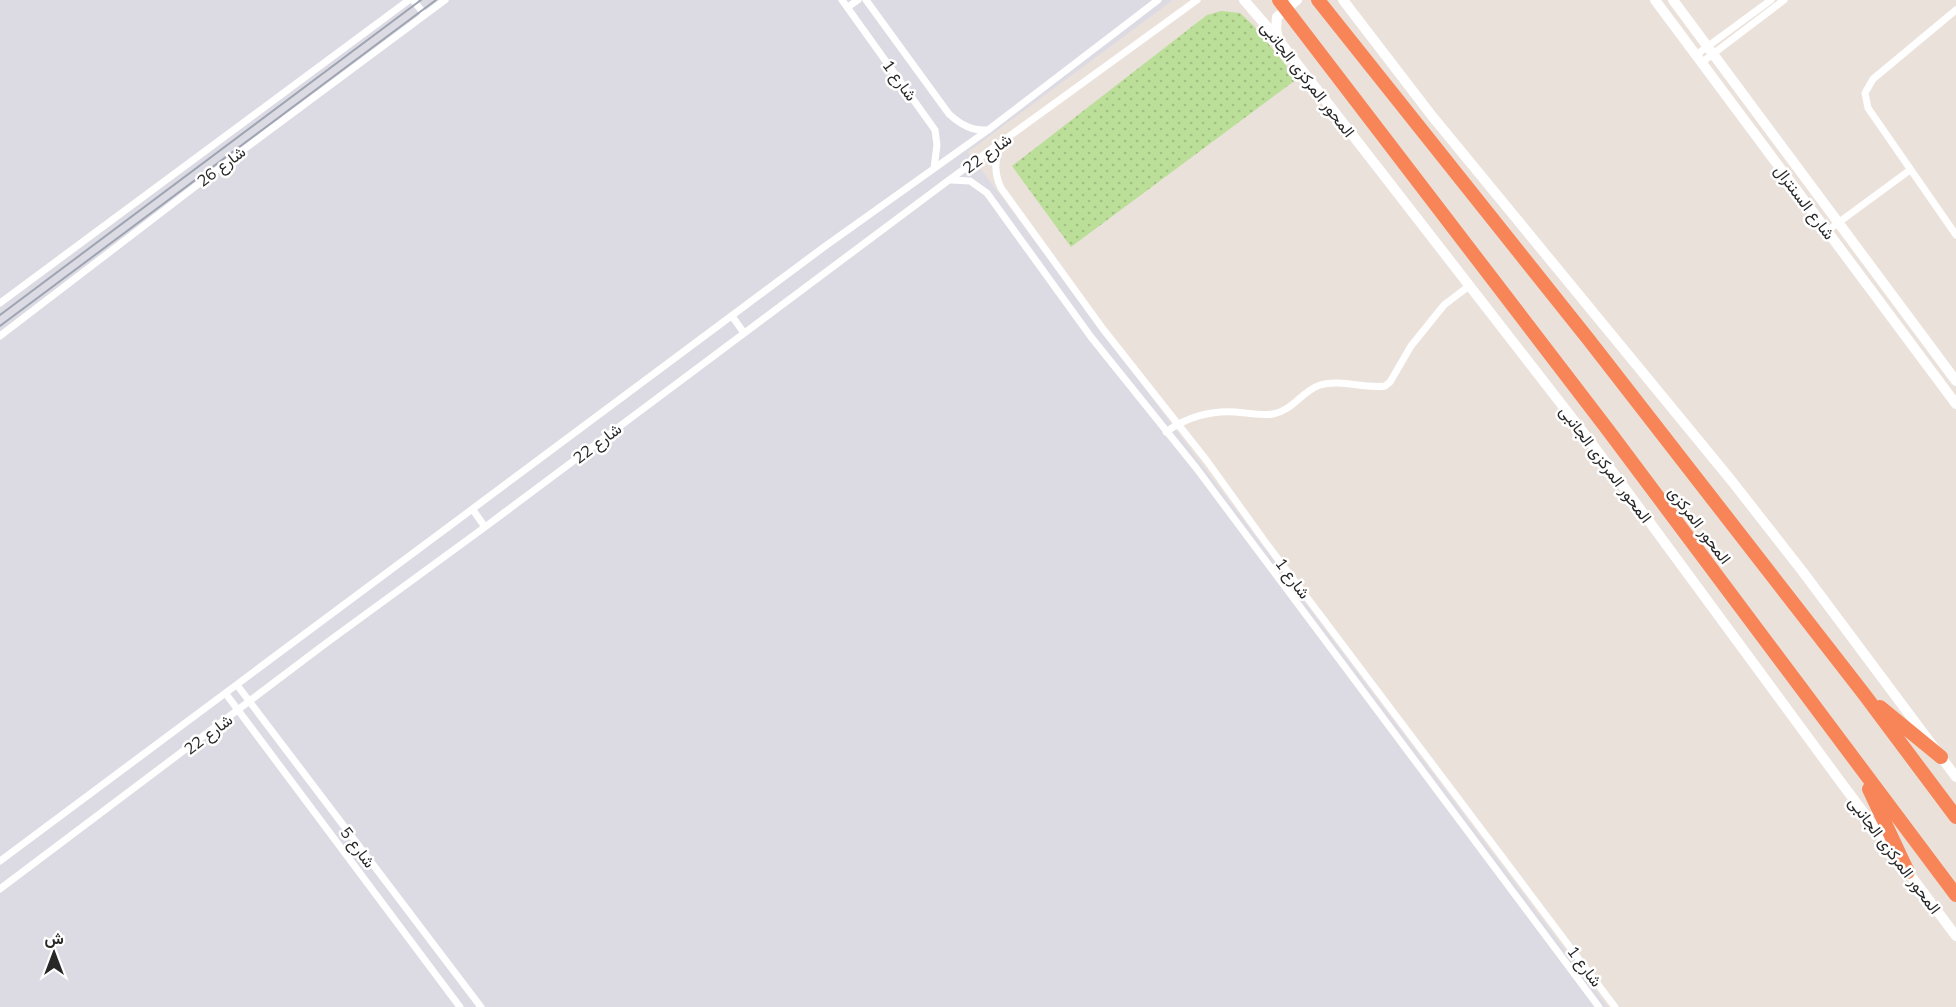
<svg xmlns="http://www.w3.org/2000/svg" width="1956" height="1007" viewBox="0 0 1956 1007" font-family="Mulish,Vazirmatn,sans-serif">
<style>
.industrial{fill:#dcdbe3}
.garden{fill:url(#garden-dots)}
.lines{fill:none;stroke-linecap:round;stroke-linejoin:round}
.street{stroke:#fff;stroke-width:7}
.secondary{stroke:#fff;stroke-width:10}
.highway{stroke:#f88558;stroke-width:14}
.rail{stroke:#9ea4b2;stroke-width:2}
.labels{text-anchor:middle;stroke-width:5;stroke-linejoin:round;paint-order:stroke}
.street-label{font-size:16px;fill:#282828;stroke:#fff}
</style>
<defs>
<pattern id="garden-dots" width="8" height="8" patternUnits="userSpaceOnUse" patternTransform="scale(1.5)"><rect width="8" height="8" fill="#bbdf98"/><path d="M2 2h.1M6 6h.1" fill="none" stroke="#a1bf83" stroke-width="1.8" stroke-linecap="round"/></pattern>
</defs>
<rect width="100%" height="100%" fill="#eae1da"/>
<path class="industrial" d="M 0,0 L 1173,0 L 968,152 L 1608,1007 L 0,1007 Z"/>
<path class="garden" d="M 1221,11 L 1240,13 L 1254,26 L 1297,79 L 1071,247 L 1012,166 L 1207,15 Z"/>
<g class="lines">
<path class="street" d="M 413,0 L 425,15
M 842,0 L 935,130 L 937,145 L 934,168
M 866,0 L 949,114 C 961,125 972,131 988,130
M 848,7 L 858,0
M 1956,10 L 1873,79 L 1865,93 L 1868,108 L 1956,235
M 1696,55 L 1771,0
M 1701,63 L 1784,0
M 1003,143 C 994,157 994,173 1001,188 L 1103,329 L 1207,461 L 1266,543 L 1615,1007
M 951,180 L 970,181 L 987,193 L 1091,337 L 1197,469 L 1599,1007
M 1827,231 L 1910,170
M 0,303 L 409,0
M 732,316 L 744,333
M 0,336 L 239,153 L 445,0
M 1166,432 C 1186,417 1212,410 1236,412 C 1248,413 1262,416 1273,414 C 1292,411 1302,391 1320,385 C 1341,379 1364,389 1385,386 L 1390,382 L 1411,346 L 1444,305 L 1469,286
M 473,510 L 485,527
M 237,685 L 481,1007
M 226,694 L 460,1007
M 0,861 L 824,247 L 988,130 L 1158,0
M 0,889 L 325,644 L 485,527 L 949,180 L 1197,0"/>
<path class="secondary" d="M 1244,0 L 1281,43 L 1590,441 L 1840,781 L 1956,936
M 1343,0 L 1432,116 L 1731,480 L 1803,572 L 1956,777
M 1655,0 L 1956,404
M 1673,0 L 1956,381
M 1278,38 L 1276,29 L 1277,17 L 1297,0"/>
<path class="highway" d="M 1279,0 L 1608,430 L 1956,895
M 1318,0 L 1589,340 L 1864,694 L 1956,817
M 1880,707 L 1941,757
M 1869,789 L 1908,872"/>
<path class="rail" d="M 0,315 L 421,0
M 0,326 L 436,0"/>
</g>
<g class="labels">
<g class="street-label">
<text transform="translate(1308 79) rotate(52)" y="6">المحور المركزى الجانبى</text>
<text transform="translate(900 80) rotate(54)" y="6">شارع 1</text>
<text transform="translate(987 153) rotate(-36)" y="6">شارع 22</text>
<text transform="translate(221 166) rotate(-37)" y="6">شارع 26</text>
<text transform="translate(1805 202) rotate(53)" y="6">شارع السنترال</text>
<text transform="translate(597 443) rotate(-37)" y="6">شارع 22</text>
<text transform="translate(1606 464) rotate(53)" y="6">المحور المركزى الجانبى</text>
<text transform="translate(1700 525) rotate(53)" y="6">المحور المركزى</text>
<text transform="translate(1293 578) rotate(53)" y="6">شارع 1</text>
<text transform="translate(208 734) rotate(-37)" y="6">شارع 22</text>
<text transform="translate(358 847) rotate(53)" y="6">شارع 5</text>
<text transform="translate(1895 855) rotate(53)" y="6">المحور المركزى الجانبى</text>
<text transform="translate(1585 966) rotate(53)" y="6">شارع 1</text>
</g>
</g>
<g transform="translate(54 953)" stroke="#ffffff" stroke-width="4.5" paint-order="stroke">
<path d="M0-4.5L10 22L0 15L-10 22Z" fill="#282828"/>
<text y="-9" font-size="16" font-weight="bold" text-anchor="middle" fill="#282828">ش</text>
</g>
</svg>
